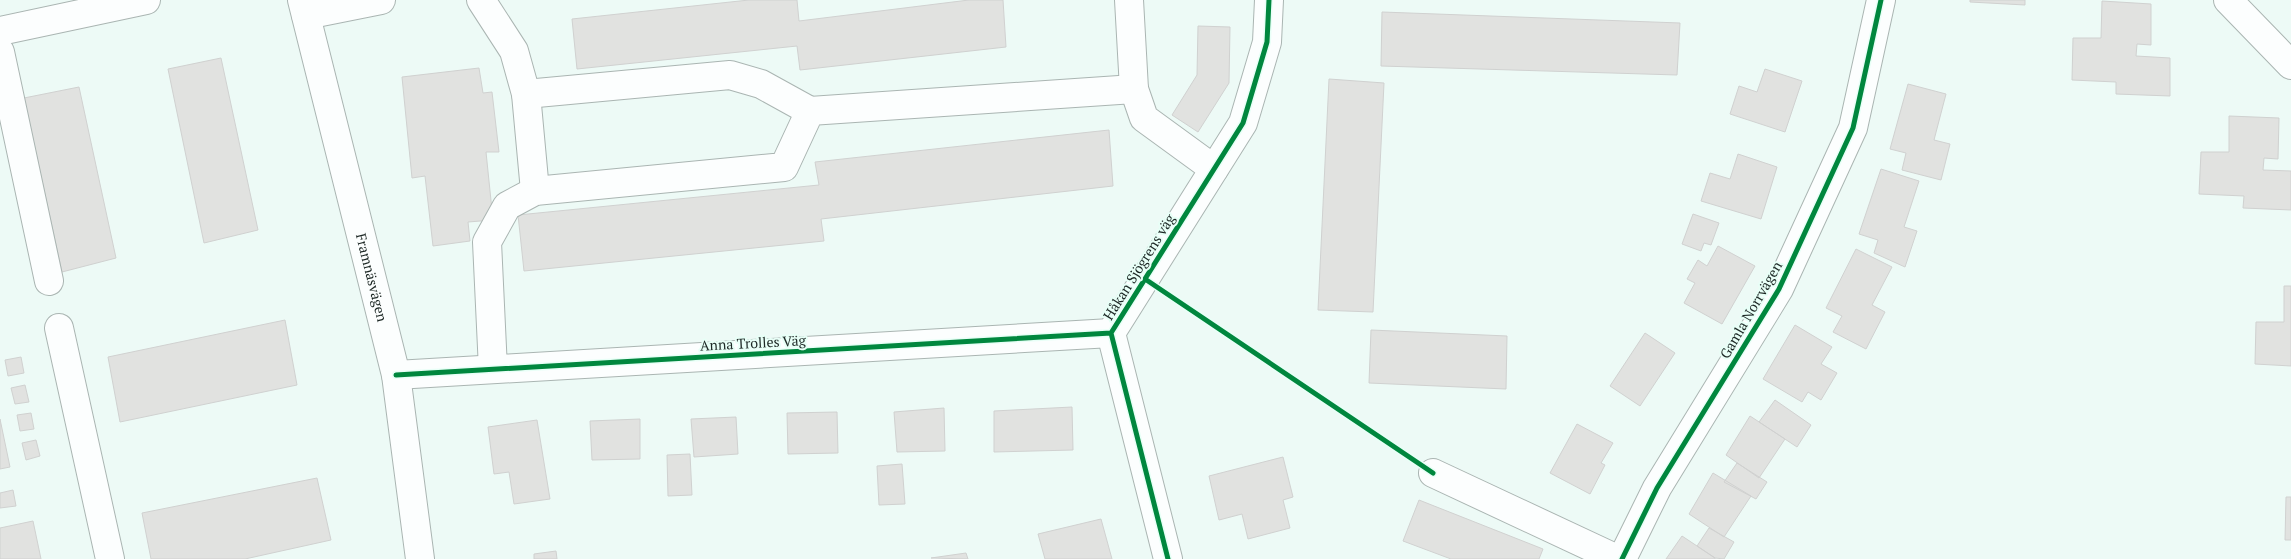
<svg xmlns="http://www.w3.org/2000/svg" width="2291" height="559" viewBox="0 0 2291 559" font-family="'PT Serif',serif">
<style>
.building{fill:#e1e2e0;stroke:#d0d1d0}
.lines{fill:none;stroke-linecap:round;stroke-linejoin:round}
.minor-casing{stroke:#aab5b2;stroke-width:30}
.minor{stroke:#fcfefe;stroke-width:28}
.cycleway-casing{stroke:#e8fff7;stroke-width:8}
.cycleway{stroke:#00873e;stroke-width:5}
.labels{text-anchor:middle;stroke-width:4;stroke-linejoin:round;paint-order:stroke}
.street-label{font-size:14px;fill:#1c2724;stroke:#e8fff7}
</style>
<rect width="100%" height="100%" fill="#edfaf6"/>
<path class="building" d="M 749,0 L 797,0 L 799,21 L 969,0 L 1003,0 L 1006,47 L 800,70 L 797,46 L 577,69 L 572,19 Z
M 1970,0 L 2025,0 L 2025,5 L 1970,2 Z
M 2102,1 L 2151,4 L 2151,45 L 2137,44 L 2136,56 L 2170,58 L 2170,96 L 2116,94 L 2116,82 L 2072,80 L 2073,38 L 2101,38 Z
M 1382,12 L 1680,23 L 1677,75 L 1381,66 Z
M 1198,26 L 1230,27 L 1229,83 L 1198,132 L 1172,115 L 1197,75 Z
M 221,58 L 258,230 L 204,243 L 168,69 Z
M 479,68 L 483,93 L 492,92 L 499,152 L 486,152 L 493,220 L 468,222 L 470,241 L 433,246 L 425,176 L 412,178 L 402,77 Z
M 1765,69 L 1802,81 L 1785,132 L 1730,114 L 1739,86 L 1757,92 Z
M 1329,79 L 1384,83 L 1373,312 L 1318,310 Z
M 1908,84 L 1946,94 L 1934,140 L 1950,144 L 1941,180 L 1902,170 L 1906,153 L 1890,149 Z
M 79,87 L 116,258 L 62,272 L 24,98 Z
M 2229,116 L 2279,118 L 2278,159 L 2264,158 L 2263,170 L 2291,171 L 2291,210 L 2243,208 L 2244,196 L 2199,194 L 2201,152 L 2229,152 Z
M 1109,130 L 1113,186 L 821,219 L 824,241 L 524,271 L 518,215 L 819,185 L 815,162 Z
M 1738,154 L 1777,167 L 1761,219 L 1701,201 L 1710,173 L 1730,179 Z
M 1881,169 L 1919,181 L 1904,227 L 1917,231 L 1905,267 L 1874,253 L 1878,240 L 1859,234 Z
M 1693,214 L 1719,223 L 1711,245 L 1704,243 L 1701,251 L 1682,244 Z
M 1718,246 L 1755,266 L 1722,324 L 1684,303 L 1695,283 L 1687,279 L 1698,260 L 1707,266 Z
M 1856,249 L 1892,267 L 1872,305 L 1885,312 L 1866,349 L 1833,332 L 1842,316 L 1826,308 Z
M 2284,286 L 2291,286 L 2291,366 L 2255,364 L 2256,322 L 2284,322 Z
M 285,320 L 297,385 L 120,422 L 108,357 Z
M 1795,325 L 1832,347 L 1821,364 L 1837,373 L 1821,400 L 1808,392 L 1802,402 L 1763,379 Z
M 1371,330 L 1507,336 L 1506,389 L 1369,383 Z
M 1645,333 L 1675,353 L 1640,406 L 1610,386 Z
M 21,357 L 24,373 L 8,376 L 5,360 Z
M 25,385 L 29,402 L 15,404 L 11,388 Z
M 1775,400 L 1811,425 L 1797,447 L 1759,422 Z
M 1072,407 L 1073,450 L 994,452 L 994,411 Z
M 944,408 L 945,451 L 897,452 L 894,412 Z
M 837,412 L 838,453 L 788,454 L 787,413 Z
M 31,413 L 34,429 L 20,431 L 17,415 Z
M 1750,416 L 1785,439 L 1759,478 L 1726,455 Z
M 736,417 L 738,454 L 694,457 L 691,419 Z
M 0,419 L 10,467 L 0,469 Z
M 640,419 L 640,459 L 592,460 L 590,421 Z
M 537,420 L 550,499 L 514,504 L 509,472 L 494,474 L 488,427 Z
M 1577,424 L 1613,443 L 1601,463 L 1605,465 L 1590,494 L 1550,473 Z
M 36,440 L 40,456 L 26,460 L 22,443 Z
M 690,454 L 692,495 L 668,496 L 667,455 Z
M 1283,457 L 1293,497 L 1283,500 L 1290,528 L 1248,539 L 1242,514 L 1219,520 L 1209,476 Z
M 1737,463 L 1767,482 L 1756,499 L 1724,482 Z
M 902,464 L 905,504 L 879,505 L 877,466 Z
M 1713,473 L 1751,496 L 1724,537 L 1689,514 Z
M 317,478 L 331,540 L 245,559 L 151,559 L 142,513 Z
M 13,490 L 16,506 L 0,508 L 0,493 Z
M 2286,497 L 2291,497 L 2291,540 L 2285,540 Z
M 1419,500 L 1543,549 L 1539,559 L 1451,559 L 1403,541 Z
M 1101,519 L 1112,559 L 1045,559 L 1038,534 Z
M 33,521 L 41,559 L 0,559 L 0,528 Z
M 1709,528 L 1734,542 L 1724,559 L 1715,558 L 1697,546 Z
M 1682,536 L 1715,558 L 1715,559 L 1666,559 Z
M 556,551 L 557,559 L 534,559 L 534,554 Z
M 966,553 L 968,559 L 931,558 Z"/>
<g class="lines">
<defs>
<g id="minor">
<path id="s1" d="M 302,0 L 396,375 L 420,559"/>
<path d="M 481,0 L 514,51 L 526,94 L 535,191"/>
<path d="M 1129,0 L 1134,89 L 1144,118 L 1214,169"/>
<path d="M 2228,0 L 2291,65"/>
<path d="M 306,15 L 381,0"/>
<path d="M 0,31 L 146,0"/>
<path d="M 0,52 L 49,281"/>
<path d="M 526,94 L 730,75 L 761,84 L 810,111"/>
<path d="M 59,328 L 110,559"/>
<path d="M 493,369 L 487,242 L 507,206 L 535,191 L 784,167 L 810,111 L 1134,89"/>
<path d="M 396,375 L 1111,333"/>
<path d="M 1433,473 L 1617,559"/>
<path d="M 1168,559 L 1111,333 L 1243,123 L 1267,42 L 1269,0"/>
<path d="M 1622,559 L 1657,488 L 1779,289 L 1853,128 L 1881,0"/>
</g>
</defs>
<use href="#minor" class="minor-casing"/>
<use href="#minor" class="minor"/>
<defs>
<path id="cycleway" d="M 1145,279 L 1433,473
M 396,375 L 1111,333
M 1168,559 L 1111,333 L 1243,123 L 1267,42 L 1269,0
M 1622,559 L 1657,488 L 1779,289 L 1853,128 L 1881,0"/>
</defs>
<use href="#cycleway" class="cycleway-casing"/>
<use href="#cycleway" class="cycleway"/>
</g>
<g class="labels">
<g class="street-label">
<text transform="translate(1139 267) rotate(-58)" y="5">Håkan Sjögrens väg</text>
<text dy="5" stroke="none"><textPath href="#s1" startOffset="286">Framnäsvägen</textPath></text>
<text transform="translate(1751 310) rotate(-60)" y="5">Gamla Norrvägen</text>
<text transform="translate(753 343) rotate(-3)" y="5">Anna Trolles Väg</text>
</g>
</g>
</svg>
